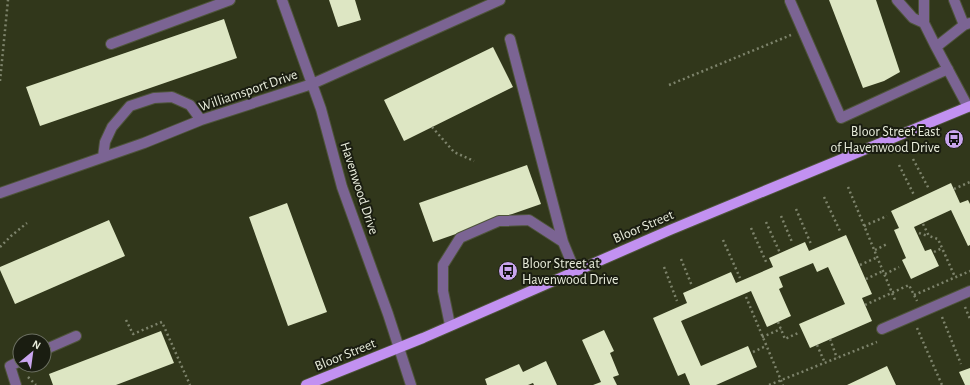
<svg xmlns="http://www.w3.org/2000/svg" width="970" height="385" viewBox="0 0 970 385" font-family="'Alegreya Sans',sans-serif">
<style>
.building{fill:#dde6c3}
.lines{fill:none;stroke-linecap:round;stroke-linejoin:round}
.minor-casing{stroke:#4e543a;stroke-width:12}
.major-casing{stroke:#4e543a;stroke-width:12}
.path{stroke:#7d836b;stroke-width:2.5;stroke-dasharray:2 3;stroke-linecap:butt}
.minor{stroke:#7b6493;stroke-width:10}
.major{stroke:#c291f1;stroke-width:10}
.labels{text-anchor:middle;stroke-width:4;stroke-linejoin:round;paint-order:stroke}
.street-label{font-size:14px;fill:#e8ecdb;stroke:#1a1d11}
.poi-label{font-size:14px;fill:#e8ecdb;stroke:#1a1d11;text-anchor:end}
</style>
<rect width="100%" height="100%" fill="#31371b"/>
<path class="building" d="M 329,0 L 355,0 L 361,20 L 338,27 Z
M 829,0 L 876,0 L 900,72 L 884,81 L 863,88 Z
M 224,19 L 237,58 L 40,126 L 26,87 Z
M 493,47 L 513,87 L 404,141 L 384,100 Z
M 527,165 L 541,204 L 433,242 L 419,203 Z
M 951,183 L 960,203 L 968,200 L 970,204 L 970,245 L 968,246 L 951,210 L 914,227 L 925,251 L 931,249 L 939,266 L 911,279 L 902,260 L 906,258 L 894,230 L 899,228 L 891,211 Z
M 287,203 L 327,312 L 288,326 L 249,217 Z
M 109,220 L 125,256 L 15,304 L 0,270 L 0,267 Z
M 846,235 L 872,294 L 862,298 L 872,321 L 810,348 L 799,324 L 845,304 L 828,267 L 817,272 L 813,263 L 779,277 L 783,287 L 779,289 L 791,316 L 778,322 L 767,327 L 751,291 L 681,321 L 701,366 L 748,346 L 757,367 L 716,385 L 690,385 L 685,373 L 678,376 L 653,318 L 687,303 L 683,293 L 731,272 L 736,283 L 773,267 L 769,258 L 805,242 L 809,251 Z
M 604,330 L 614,351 L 610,353 L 619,375 L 613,377 L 617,385 L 593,385 L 601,382 L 582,340 Z
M 161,331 L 174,363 L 116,385 L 53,385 L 49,374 Z
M 546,361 L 557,385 L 534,385 L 533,383 L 528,385 L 487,385 L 485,379 L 519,364 L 523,372 Z
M 887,366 L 896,385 L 847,385 Z
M 970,368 L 970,385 L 965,385 L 959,372 Z"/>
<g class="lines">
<defs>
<path id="minor" d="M 282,0 L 321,109 L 342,187 L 388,314 L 411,385
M 897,0 L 913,18 L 924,23
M 924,0 L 924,23 L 936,47
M 954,0 L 964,25
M 790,1 L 841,118 L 948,69
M 510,39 L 563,242 L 575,271
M 111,44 L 230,0
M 968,107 L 936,47 L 964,25 L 970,23
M 103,157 L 105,142 L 112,127 L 130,106 L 154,98 L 172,97 L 190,105 L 201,120
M 0,193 L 144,143 L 201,120 L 312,84 L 500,0
M 450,325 L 443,291 L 443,265 L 460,238 L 499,221 L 529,220 L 563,242
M 882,329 L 970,291
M 44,350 L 76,336
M 16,385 L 10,366 L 20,361"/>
<path id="major" d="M 306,385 L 423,338 L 670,230 L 970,106"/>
</defs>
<use href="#minor" class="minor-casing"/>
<use href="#major" class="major-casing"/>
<path class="path" d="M 0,81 L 8,0
M 669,85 L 791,35
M 432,127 L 454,152 L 474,161
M 913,159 L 929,189
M 899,165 L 914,195
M 848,187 L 895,300
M 954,189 L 970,182
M 824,197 L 840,231
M 796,209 L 811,244
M 781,216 L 792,242
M 766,222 L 780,253
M 923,224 L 929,236 L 938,239 L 955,277
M 864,226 L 887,216
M 751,228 L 767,264
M 919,233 L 928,236
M 723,240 L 740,278
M 0,247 L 11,236 L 27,223
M 875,250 L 887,244
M 934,252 L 942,248
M 681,259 L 692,286
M 860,265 L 878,257
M 664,267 L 677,301
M 885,274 L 899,267
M 866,279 L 883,271
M 914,295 L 970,271
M 746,297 L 783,385
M 865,305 L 909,285 L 917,301
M 965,307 L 970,319
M 942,317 L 961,364
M 126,320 L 133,334 L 162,322 L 190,385
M 778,322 L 785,339 L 798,333
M 917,328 L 942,385
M 762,337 L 781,329
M 830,339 L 837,358
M 817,345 L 825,363
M 753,352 L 766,346
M 28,377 L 36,385
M 769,385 L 877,342"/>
<use href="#minor" class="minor"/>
<use href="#major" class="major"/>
</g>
<defs>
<symbol id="bus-disc" viewBox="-11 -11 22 22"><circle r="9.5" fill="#c9a5ee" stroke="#1a1d11"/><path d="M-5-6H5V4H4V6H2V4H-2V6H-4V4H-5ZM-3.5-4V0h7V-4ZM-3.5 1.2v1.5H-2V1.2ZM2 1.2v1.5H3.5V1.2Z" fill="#111"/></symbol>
</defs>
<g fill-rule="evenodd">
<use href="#bus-disc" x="943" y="128" width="22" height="22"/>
<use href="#bus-disc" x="497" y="260" width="22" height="22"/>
</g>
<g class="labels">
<g class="street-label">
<text transform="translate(248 90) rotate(-19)" y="5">Williamsport Drive</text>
<text transform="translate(360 188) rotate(72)" y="5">Havenwood Drive</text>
<text transform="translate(643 226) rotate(-23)" y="5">Bloor Street</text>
<text transform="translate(345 354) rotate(-22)" y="5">Bloor Street</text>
</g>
<g class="poi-label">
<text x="940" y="136">Bloor Street East<tspan x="940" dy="16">of Havenwood Drive</tspan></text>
<text x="522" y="268" text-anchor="start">Bloor Street at<tspan x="522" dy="16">Havenwood Drive</tspan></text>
</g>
</g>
<g transform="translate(32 353) rotate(29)"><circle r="19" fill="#1a1d11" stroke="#6c7062"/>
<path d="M0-3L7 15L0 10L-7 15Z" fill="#c9a5ee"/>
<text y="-6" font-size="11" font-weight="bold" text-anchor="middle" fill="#e8ecdb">N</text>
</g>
</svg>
